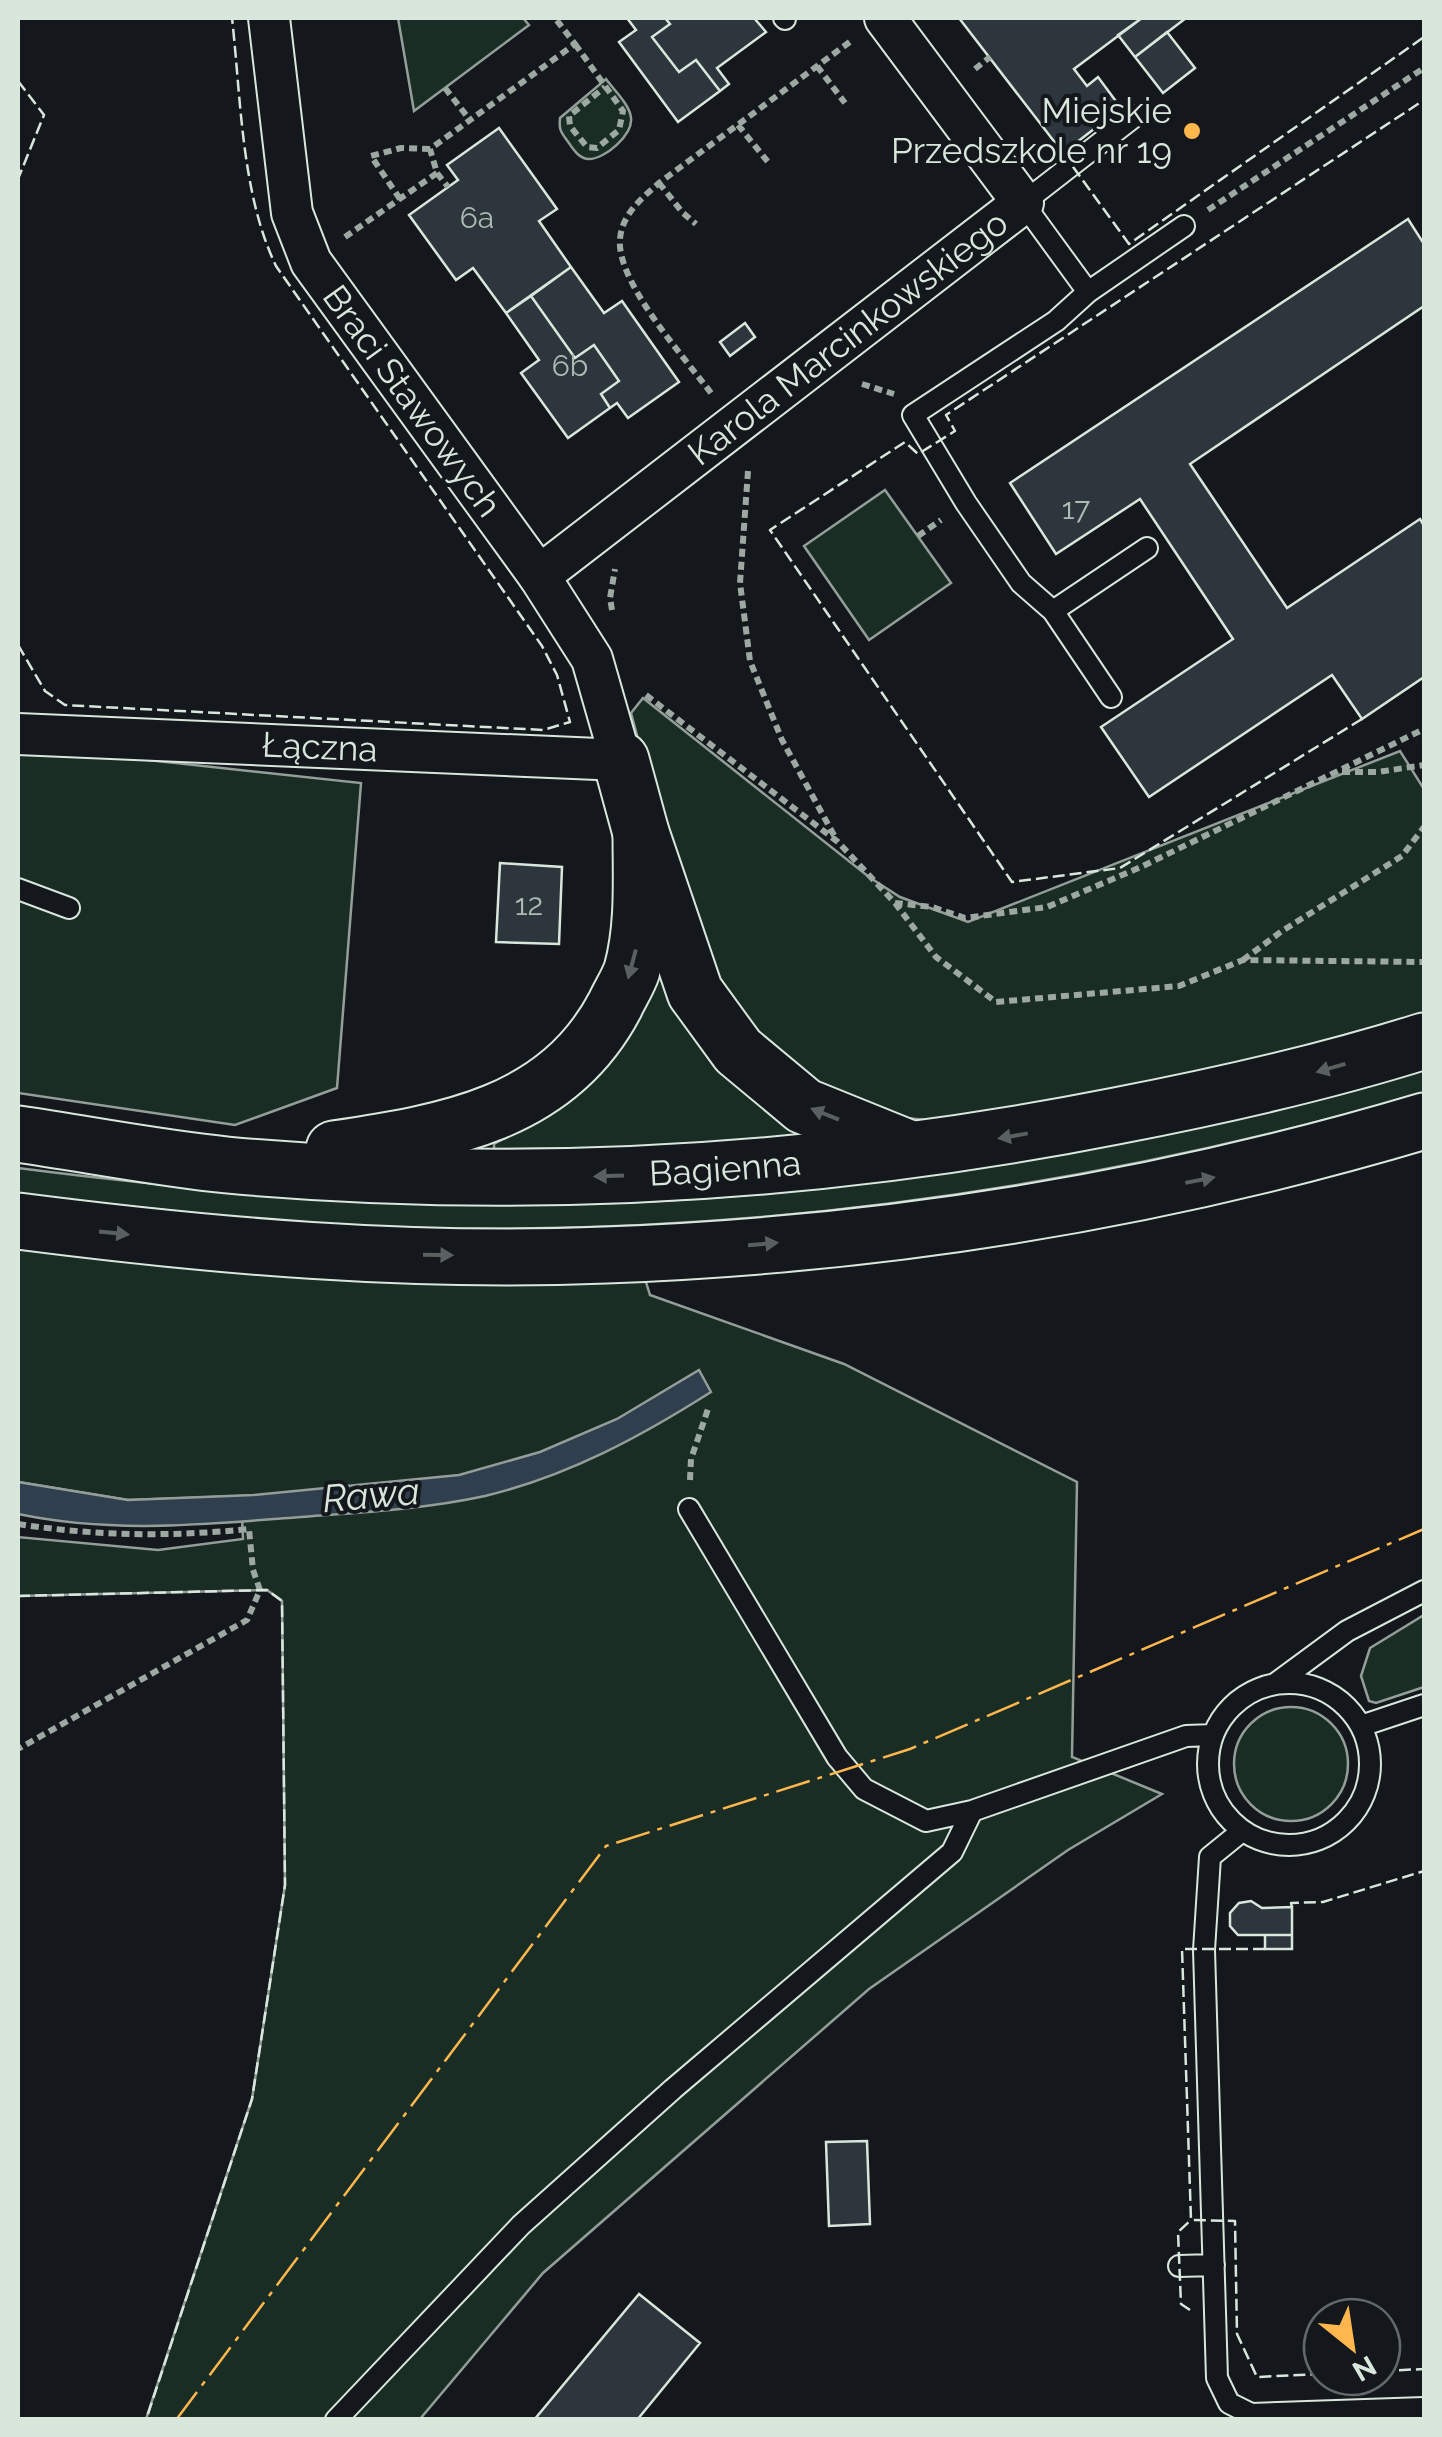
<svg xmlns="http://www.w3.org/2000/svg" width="1442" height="2437" viewBox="0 0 1442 2437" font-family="Raleway,sans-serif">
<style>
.green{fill:#1a2d24;stroke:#939e99;stroke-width:2.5}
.water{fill:#2f3f4d;stroke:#939e99;stroke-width:2.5}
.building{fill:#2c363c;stroke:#d8e6dc;stroke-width:2.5}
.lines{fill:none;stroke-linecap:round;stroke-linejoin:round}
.service-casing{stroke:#d8e6dc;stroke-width:24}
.minor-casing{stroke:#d8e6dc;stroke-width:44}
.primary-casing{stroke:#d8e6dc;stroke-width:59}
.path{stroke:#9da8a2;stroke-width:6;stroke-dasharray:8 5;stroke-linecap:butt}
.service{stroke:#14181c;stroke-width:20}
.minor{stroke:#14181c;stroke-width:40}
.primary{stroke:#14181c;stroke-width:55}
.fence{stroke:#d8e6dc;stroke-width:2.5;stroke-dasharray:12 5;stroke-linecap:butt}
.power{stroke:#ffb74d;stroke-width:2.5;stroke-dasharray:35 8 5 8;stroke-linecap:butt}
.oneway{fill:#59605f}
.poi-dot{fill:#ffb74d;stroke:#14181c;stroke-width:4}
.labels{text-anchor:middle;stroke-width:8;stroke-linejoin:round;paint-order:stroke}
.number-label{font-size:30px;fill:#adbab4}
.poi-label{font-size:35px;fill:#d8e6dc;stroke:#14181c;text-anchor:end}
.street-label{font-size:35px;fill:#d8e6dc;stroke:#14181c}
.water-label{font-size:38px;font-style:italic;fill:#d8e6dc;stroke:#14181c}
</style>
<rect width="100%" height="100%" fill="#14181c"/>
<path class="green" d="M 398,18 L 523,18 L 529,25 L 414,111 Z
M 606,79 C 614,90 630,105 631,118 C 633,135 605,159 589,159 C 578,159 572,147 566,139 C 560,131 559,128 560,118 Z
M 885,490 L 951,583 L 869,640 L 804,546 Z
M 643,698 L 869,877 L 900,897 L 968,922 L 1400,751 L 1424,789 L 1424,1013 L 1250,1061 L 1046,1103 L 926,1120 L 888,1116 L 799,1073 L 737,1017 L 683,906 L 631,713 Z
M 18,746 L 361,783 L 337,1088 L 235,1125 L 18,1093 Z
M 655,968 L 810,1135 L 654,1148 L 494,1149 L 494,1144 L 542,1117 Z
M 1424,1069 L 1424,1093 C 1095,1187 759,1236 417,1228 C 283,1225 150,1209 18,1194 L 18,1168 C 229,1195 445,1212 659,1201 C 919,1188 1173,1139 1424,1069 Z
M 18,1248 L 645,1279 L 650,1295 L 844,1364 L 1077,1482 L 1072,1757 L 1162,1794 L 1068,1850 L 869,1989 L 543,2273 L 420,2419 L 146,2419 L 252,2099 L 285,1885 L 282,1601 L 267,1590 L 18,1596 L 18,1537 L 158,1550 L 243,1539 L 241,1496 L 128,1500 L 18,1482 Z
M 1424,1615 L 1424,1687 L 1376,1703 L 1369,1701 L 1361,1676 L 1370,1648 Z
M1234 1764a57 57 0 1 1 114 0a57 57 0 1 1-114 0Z"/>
<path class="water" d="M 699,1370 L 711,1392 C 640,1437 568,1476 485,1496 C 416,1511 344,1513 274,1519 C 187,1526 104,1532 18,1514 L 18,1482 L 128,1500 L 253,1495 L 459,1475 L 540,1452 L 617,1419 Z"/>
<path class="building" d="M 627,18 L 665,18 L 670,24 L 652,37 L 679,72 L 696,60 L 720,91 L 678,122 L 619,42 L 636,30 Z
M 665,18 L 754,18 L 766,32 L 717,68 L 729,84 L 720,91 L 696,60 L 679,72 L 652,37 L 670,24 Z
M 959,18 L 1142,18 L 1074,69 L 1087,86 L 1098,77 L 1121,108 L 1063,153 Z
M 1142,18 L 1186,18 L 1135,57 L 1118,35 Z
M 1167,32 L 1195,68 L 1163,93 L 1135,57 Z
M 499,128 L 557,209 L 539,221 L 571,267 L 506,313 L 473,268 L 456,280 L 409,215 L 458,180 L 447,165 Z
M 1408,219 L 1424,244 L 1424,306 L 1190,464 L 1287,608 L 1420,519 L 1424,526 L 1424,677 L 1362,719 L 1332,675 L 1149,797 L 1101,727 L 1233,639 L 1140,499 L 1056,554 L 1010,483 Z
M 571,267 L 604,313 L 622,301 L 679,382 L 628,418 L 617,403 L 610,408 L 601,394 L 619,381 L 594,345 L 575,358 L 531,296 Z
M 531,296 L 575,358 L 594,345 L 619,381 L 601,394 L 610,408 L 568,438 L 521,373 L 539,360 L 506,313 Z
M 745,323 L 755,337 L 730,356 L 720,342 Z
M 500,863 L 562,867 L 559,944 L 496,942 Z
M 1251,1901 L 1262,1908 L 1292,1907 L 1292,1935 L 1238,1935 L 1230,1926 L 1230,1913 L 1239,1903 Z
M 1265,1935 L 1292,1935 L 1292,1949 L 1265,1949 Z
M 867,2141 L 870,2224 L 829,2226 L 826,2142 Z
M 639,2294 L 700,2343 L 637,2420 L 534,2420 Z"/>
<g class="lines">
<defs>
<path id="service" d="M 784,18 L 785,19
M 1088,292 L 1184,226
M 1053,611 L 1147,548
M 1111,697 L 1053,611 L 1021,583 L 966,503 L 913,415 L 1056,321 L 1088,292 L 1023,203 L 1135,116
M 18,889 L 69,908
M1208 1764a81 81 0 1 1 162 0a81 81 0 1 1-162 0Z
M 1275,1684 L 1347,1631 L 1424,1591
M 1361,1726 L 1424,1705
M 972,1811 L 1186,1736 L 1213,1735
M 1242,1831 L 1210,1857 L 1204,1950 L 1217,2378 L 1229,2403 L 1251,2414 L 1424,2408
M 1179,2266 L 1214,2265
M 336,2420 L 521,2225 L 673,2089 L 952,1852 L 972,1811 L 926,1821 L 864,1789 L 837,1757 L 689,1509"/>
<g id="minor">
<path id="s1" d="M 539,576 L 1023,203 L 885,18"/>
<path id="s2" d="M 18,734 L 621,760 L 592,659 L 539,576 L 311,262 L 292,213 L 269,18"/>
</g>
<g id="primary">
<path d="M 621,760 L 641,833 L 695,992 L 738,1051 L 804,1106 L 908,1148"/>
<path id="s3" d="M 18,1134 C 87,1144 157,1158 227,1165 C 525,1192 822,1174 1116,1116 C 1220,1096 1323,1073 1424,1041"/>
<path d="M 334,1149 C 446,1132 557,1115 615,1005 C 620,994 628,982 632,970 C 644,926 641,879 641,833"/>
<path d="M 18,1221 C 212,1246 409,1263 606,1255 C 882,1245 1159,1200 1424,1121"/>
</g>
</defs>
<use href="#service" class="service-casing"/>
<use href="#minor" class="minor-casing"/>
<use href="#primary" class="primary-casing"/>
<path class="path" d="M 575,44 L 623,111 L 619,130 L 597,148 L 587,147 L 570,126 L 569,116 L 605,87
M 817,66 L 845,103
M 975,69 L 990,57
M 445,88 L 470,120
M 738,125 L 768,162
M 437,173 L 448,187
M 659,183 L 683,213 L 696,224
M 400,199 L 371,156 L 401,148 L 430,149
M 1208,210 L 1424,68
M 345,237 L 437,173 L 430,149 L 575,44 L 555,18
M 862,384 L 894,394
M 711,393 C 685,358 616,282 620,239 C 622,214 642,198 659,183 L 851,41
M 748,471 L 740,583 L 750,661 L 782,740 L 836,839
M 918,536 L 941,520
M 612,610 L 610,598 L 615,569
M 646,695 L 838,842 L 895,903 L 932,907 L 965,918 L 1047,907 L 1141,867 L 1424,729
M 1342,772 L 1378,772 L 1424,765
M 895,903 L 936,957 L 996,1002 L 1179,986 L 1243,960 L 1424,962
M 1243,960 L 1282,931 L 1402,856 L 1424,827
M 690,1480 L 691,1459 L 708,1409
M 18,1524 C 95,1536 171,1537 249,1529 L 253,1570 L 260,1590 L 247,1620 L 18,1749"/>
<use href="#service" class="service"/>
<use href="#minor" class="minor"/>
<use href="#primary" class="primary"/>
<path class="fence" d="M 18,81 L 44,115 L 18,179
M 1063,153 L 1129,244 L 1424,37
M 18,645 L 45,691 L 65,705 L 543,730 L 570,722 L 557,675 L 542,646 L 276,266 C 241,193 241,98 232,18
M 1362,719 L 1120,868 L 1012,882 L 770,530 L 905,442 L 918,454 L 955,431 L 946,415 L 1424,100
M 18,1596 L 267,1590 L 282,1601 L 285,1885 L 252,2099 L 146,2420
M 1292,1907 L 1291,1903 L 1323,1902 L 1424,1871
M 1265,1949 L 1182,1949 L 1191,2220 L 1235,2221 L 1237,2334 L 1257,2377 L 1322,2374
M 1190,2310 L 1181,2304 L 1178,2232 L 1191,2220
M 1382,2371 L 1424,2369"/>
<path class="power" d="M 176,2420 L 606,1846 L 910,1749 L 1424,1529"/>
</g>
<defs><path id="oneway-solid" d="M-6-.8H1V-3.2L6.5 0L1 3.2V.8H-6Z" transform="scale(2.5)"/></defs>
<g class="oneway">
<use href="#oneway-solid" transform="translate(632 964) rotate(105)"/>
<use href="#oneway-solid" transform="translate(1331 1068) rotate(164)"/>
<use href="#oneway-solid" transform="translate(825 1114) rotate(-158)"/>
<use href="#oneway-solid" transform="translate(1013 1136) rotate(170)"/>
<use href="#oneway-solid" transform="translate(609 1176) rotate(178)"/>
<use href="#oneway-solid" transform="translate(1200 1180) rotate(-11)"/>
<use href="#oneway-solid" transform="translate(114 1233) rotate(6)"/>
<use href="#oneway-solid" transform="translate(763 1244) rotate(-5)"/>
<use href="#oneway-solid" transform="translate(438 1255) rotate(1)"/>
</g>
<circle class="poi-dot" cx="1192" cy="131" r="10"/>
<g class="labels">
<g class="number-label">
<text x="477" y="228">6a</text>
<text x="570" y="376">6b</text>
<text x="1076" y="519">17</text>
<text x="529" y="915">12</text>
</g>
<g class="poi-label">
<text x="1172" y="123">Miejskie<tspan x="1172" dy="40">Przedszkole nr 19</tspan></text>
</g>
<g class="street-label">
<text dy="12" stroke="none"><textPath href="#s1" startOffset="390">Karola Marcinkowskiego</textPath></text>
<text transform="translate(412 401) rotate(54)" y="12">Braci Stawowych</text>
<text dy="12" stroke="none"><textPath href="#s2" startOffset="302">Łączna</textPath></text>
<text dy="12" stroke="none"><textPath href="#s3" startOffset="710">Bagienna</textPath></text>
</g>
<g class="water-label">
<text transform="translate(371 1495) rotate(-5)" y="13">Rawa</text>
</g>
</g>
<rect width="1442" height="2437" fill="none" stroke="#d8e6dc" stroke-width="40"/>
<g transform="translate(1352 2347) rotate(150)"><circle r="48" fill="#14181c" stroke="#626a69" stroke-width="2.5"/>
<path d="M0-8L18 38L0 25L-18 38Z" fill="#ffb74d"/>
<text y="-15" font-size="28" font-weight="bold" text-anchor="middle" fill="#d8e6dc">N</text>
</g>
</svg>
